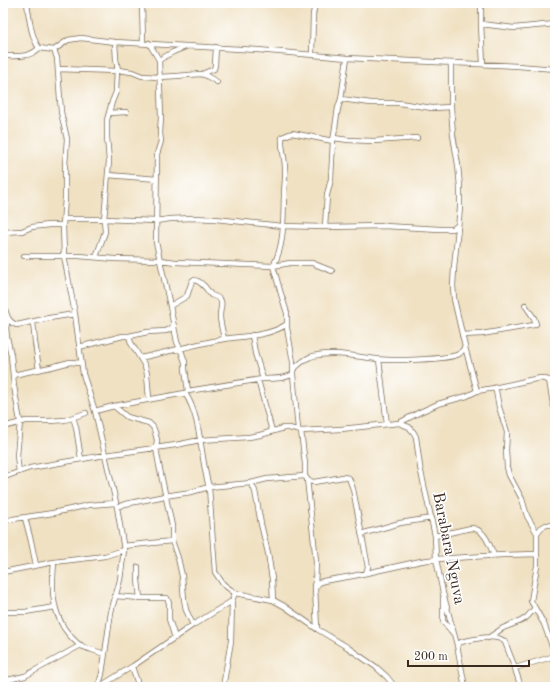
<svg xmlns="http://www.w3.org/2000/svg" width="558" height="690" viewBox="0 0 558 690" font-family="'Old Standard TT',serif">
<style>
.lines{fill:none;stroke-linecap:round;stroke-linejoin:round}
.minor-casing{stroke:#7a6a57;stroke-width:6}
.minor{stroke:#fff;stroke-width:4.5}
.labels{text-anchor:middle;stroke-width:3.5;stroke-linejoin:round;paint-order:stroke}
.street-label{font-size:16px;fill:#3b2a1e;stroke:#fff}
</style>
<rect width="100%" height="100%" fill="#fff"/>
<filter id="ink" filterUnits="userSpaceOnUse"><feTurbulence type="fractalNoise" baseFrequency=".025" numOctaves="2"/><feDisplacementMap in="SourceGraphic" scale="8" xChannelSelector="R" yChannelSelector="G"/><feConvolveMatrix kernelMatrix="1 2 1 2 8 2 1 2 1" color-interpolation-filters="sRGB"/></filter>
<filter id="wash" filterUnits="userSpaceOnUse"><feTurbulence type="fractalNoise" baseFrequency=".012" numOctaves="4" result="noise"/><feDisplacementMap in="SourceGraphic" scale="16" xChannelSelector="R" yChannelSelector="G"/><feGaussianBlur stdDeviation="0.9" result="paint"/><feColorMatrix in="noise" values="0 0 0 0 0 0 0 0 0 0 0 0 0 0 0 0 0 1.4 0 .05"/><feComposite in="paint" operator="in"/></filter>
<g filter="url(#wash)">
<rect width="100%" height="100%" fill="#f0e1c2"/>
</g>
<g filter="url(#ink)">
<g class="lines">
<defs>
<path id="minor" d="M 27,3 C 29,17 31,37 39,48 L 54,50 L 57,58 L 61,112 L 67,139 L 65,165 L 65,198 L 63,225 L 64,256 L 75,314 L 83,374 L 95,411 L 117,507 L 124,550 L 120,580 L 111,612 L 102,674 L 98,687
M 142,3 L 143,43
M 481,3 L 481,24 L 483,64
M 481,24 L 514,28 L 555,24
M 115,42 L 116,59 L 118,70 L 132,72 L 142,76 L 159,77 L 177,76 L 200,74 L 205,75 L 217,82
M 149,43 L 159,60 L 161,117 L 160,133 L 161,141 L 157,154 L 156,242 L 170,306 L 177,342 L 182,353 L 185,362 L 185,369 L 188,391
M 54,50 L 68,40 L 81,38 L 115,42 L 258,50 L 347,58 L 518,66 L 555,69
M 312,54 L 313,15 L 315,3
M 3,56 C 16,56 30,58 39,48
M 159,60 L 173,52 L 188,46
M 58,69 L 117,71
M 202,74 L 214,69 L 215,65 L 216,47
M 341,99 L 371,103 L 399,103 L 432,108 L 451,107
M 109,113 L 126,112
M 334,138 L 348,140 L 374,141 L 417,138
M 108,175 L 157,179
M 64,219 L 104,219 L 156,221 L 170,219 L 193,218 L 215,219 L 282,226 L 326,227 L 384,226 L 440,229 L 453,229 L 458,225
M 325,227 L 327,195 L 331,179 L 333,141 L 338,108 L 341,99 L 347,58
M 3,232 L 22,231 L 32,227 L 49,225 L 63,225
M 24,256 L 79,256 L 115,259 L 160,260 L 176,262 L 273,266 L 290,263 L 312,263 L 332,271
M 96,257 L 105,232 L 104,219 L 105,209 L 109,161 L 107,137 L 107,120 L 112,102 L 116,92 L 117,69
M 3,304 C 7,312 6,322 17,325 L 49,318 L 75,314
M 170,306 L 187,296 L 192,281 L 193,280 C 201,280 207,289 211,295 C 227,300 220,304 220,316 C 220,323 223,332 224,339
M 8,319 L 6,328 L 7,337 L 11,355 L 14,386 L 20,422 L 17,456 L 19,472
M 33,322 L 35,342 L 39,370
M 252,335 L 255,353 L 263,379
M 462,335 L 482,334 L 534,325 L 536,324 L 534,318 L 525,305
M 129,336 L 148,332 L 166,331 L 172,328 L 173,324
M 79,347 L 123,336 L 129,336 L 131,343 L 145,366 L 147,374 L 149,399
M 465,347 L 477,391
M 140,358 C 168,352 196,344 224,339 C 244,336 270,336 287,324
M 379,360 L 387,424
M 293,370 C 298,365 303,360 310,357 C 331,350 356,357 377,359 C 392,361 448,360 459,354 C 462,352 463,349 465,347 L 454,299 L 453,286 L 454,268 L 460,208 L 460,187 L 458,165 L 453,135 L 451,107 L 451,63
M 293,374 L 298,429
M 13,375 L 51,367 L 70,362 L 81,363
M 258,380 L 272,431
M 549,380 L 553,404 L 555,408
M 494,388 L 496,391 L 499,407 L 507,432 L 506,450 L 507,467 L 509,475 L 522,499 L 527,516 L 537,533
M 185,393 L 188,391 C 212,387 237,383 262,379 C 272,378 284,380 293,374 L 293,362 L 287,328 L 287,313 L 281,294 L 273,266 C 285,245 283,219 284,196 C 284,186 286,177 285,168 C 285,157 281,148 282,137 L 292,133 L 333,141
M 114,406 L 127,417 L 149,423 L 153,427 L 155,432 L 157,440 L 156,448 L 159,465 L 172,526 L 172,541 L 178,558 L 182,576 L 184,599 L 186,610 L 193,625
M 95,411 L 114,406 L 185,393 C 202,419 200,457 209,487 L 215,572 L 223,584 L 235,593 L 273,600 L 284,606 L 317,629 L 347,647 L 376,667 L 387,677 L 395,687
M 73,417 L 76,427 L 81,459
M 399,423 L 409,427 L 414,433 L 416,437 L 420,467 L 435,536 L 436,559 L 443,593 L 457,645 L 465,687
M 3,427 L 26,421 L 49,421 L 65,420 L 86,413
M 301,431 L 305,464 L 305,476 L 307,479 L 316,561 L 315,588 L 317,629
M 3,477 L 10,475 L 30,468 L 105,455 L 176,445 L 200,440 L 249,437 L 260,435 L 284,428 L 289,428 L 301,431 L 341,429 L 399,423 L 420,412 L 438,404 L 467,396 L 477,391 L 494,388 L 530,380 L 541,378 L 555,382
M 307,479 L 309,481 L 314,482 L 343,477 L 349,478 L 353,489 L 368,567 L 366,573
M 251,483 L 267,479 L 305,476
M 117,507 L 125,504 L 165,496 L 191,492 L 209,487 L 251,483 L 255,491 L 261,524 L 268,553 L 272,579 L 273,600
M 25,518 L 31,541 L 36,565
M 3,522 L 13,519 L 53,513 L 89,505 L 116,503
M 555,525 L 546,525 L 541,528 L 537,533 L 537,566 L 531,601 L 544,624 L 555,654
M 361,534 L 400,523 L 432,518
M 435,536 L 471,528 C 485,529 489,544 494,555
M 123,546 L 172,541
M 54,562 C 52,587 51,606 64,628 C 69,635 74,641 81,646 C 88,649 97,651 104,654
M 138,567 L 138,580 L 140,598
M 3,572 L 54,562 L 105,556 L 124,550
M 315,588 L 319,583 L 323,581 L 353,576 L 421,561 L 436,559 L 503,555 L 537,554
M 115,596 L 140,598 L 167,598 L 169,603 L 169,619 L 175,638
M 443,598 L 443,621 L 453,633
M 3,612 L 25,612 L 55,607
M 488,638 L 503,628 L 521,621 L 527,617 L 535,608
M 457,645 L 461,642 L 465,641 C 476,639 497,633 505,642 L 515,668 L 516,672 L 521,687
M 132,667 L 139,687
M 515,668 L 555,656
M 3,681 L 25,676 L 81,645
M 99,687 L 133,666 L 193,625 L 232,601 L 235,593
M 223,687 L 231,641 L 232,601"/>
</defs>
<use href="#minor" class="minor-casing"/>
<use href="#minor" class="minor"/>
</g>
</g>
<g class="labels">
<g class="street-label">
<text transform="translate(450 548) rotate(79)" y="6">Barabara Nguva</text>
</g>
</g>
<rect width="558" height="690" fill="none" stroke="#fff" stroke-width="16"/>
<path d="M408 660v6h121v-6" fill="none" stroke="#3b2a1e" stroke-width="2"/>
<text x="414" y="660" font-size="12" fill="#3b2a1e" stroke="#ffffff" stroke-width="3" paint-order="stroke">200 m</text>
</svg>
